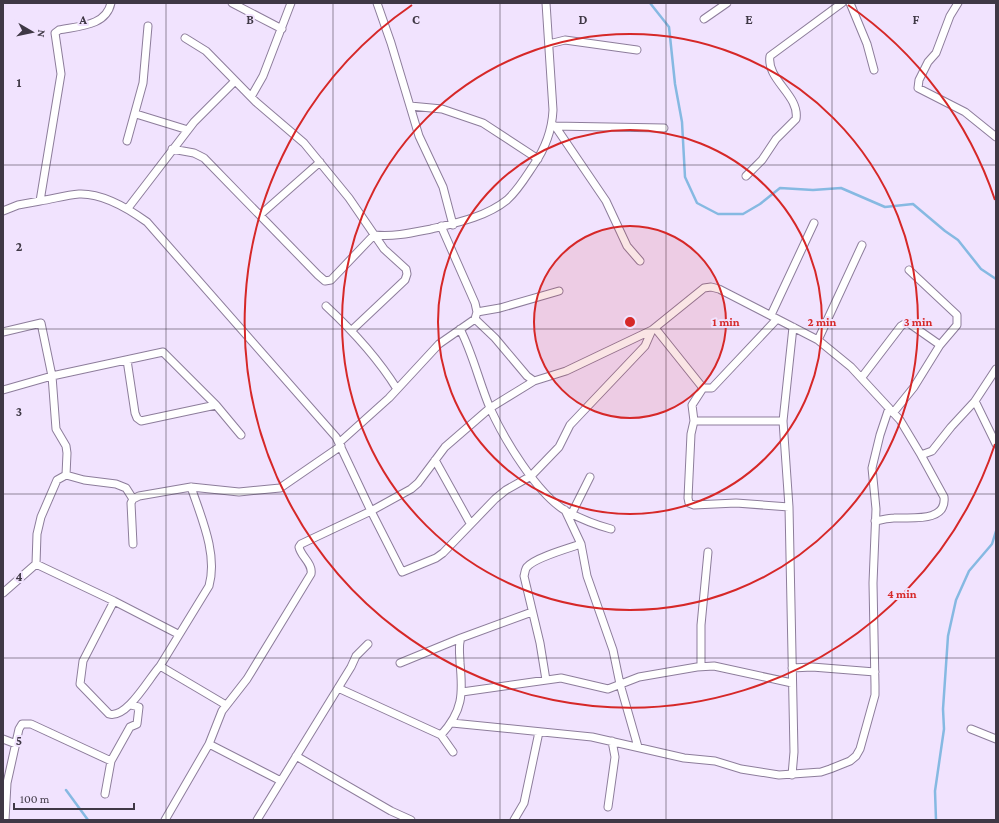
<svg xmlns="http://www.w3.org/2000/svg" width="999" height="823" viewBox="0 0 999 823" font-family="'Crimson Pro',serif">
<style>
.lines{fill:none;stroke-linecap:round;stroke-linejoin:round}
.stream{stroke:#86b9e2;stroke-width:2.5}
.minor-casing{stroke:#8d7d9b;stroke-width:9}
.minor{stroke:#fff;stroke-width:7}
.grid{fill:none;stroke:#3f3845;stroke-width:1;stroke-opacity:0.55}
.ring{fill:none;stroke:#d62828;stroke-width:2}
.grid-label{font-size:13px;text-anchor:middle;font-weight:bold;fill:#3f3845;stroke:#f1e3fe;stroke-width:4;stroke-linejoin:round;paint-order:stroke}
.centre{fill:#d62828;stroke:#f1e3fe;stroke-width:2}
.ring-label{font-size:12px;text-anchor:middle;font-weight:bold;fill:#d62828;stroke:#f1e3fe;stroke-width:4;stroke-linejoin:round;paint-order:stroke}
</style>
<rect width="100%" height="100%" fill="#f1e3fe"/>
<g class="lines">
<path class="stream" d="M 650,3 L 669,27 L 675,84 L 682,122 L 685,177 L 697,203 L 718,214 L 743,214 L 760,204 L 780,188 L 813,190 L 841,188 L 885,207 L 913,204 L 945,231 L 958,240 L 981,269 L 996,279
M 66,790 L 88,820
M 936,820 L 935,791 L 944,729 L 943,709 L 948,636 L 956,600 L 969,571 L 992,544 L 996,531"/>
<defs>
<path id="minor" d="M 232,3 L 282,29
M 377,3 L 391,43 L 419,136 L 443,187 L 453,225
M 850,3 L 867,44 L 874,70
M 958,3 L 950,16 L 936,53 L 928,62 L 919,80 L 918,88 L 965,112 L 996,137
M 704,19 L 727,3
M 185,38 L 206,51 L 256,102 L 304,143 L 349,198 L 384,249 L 406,269 L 407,274 L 405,280 L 352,330
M 549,44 L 565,40 L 637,50
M 251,97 L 263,76 L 291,3
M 410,106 L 442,109 L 483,123 L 538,159
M 136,114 L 188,130
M 553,126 L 664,128
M 555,126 L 606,201 L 627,246 L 640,261
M 127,141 L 143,83 L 148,26
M 172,149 L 194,153 L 204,158 L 318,275 L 325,281 L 331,280 L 374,235 C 394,237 411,233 431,229 C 456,223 486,217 507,200 C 518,190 525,178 533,166 C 545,149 552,131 553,110 L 546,3
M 746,176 L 762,160 L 776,139 L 796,119 C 800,95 766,80 770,56 L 842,3
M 40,201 C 53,199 66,195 79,194 C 103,193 129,209 147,222 L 336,437 L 371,511 L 402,572 L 436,558 L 443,553 L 495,499 L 506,490 L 531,476 L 559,447 L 570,425 L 645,346 L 652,330
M 128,208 L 194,122 L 235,81
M 3,211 L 18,205 L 40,201 L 61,74 L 55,33 L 59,30 C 79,26 106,26 111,3
M 260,215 L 320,162
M 441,226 L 475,303 L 477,312 L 475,319 L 495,338 L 527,376 L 534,381
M 326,306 C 354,332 377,357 397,389
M 477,312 L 500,308 L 559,291
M 771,315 L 814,223
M 777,319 L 712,388 L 703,388 L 692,405 L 694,421 L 691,434 L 688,498 L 689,503 L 694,505 L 736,503 L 789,507
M 655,328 L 703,388
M 460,329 C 473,354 479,382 490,408 C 504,439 537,494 566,511 C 579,518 596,525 611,529
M 3,332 L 41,323 L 52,376 L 56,429 L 66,446 L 67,453 L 66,475 L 57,480 L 41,517 L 37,534 L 36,564 L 3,593
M 818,340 L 862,245
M 127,360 L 135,413 L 137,418 L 141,421 L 216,405
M 862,377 L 901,326 L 906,323 L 910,324 L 940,345
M 3,390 L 52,376 L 163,352 L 216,405 L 241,435
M 975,401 L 996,444
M 893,413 L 914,387 L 940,345 L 957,325 L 957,315 L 909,270
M 694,421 L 783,421 L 793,327
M 783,421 L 789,507 L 794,752 L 792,775
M 340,442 L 389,398 L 439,344 L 475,319
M 921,455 L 932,451 L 951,427 L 975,401 L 996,369
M 435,460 L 470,523
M 66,475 L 84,480 L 116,484 L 126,488 L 133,499
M 191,487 C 201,517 218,554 209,586 L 160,666 L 226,705
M 572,513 L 590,477
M 133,544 L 131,503 L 133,499 L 139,496 L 191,487 L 239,492 L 280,488 L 341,446
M 581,544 L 587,576 L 613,650 L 620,684 L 638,747
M 36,564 L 114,601 L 178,634
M 114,601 L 83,661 L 80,684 L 109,714 C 127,719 149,678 160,666
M 400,663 L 461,638
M 701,666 L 701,625 L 708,552
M 792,668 L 812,667 L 875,672
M 546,680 L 540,643 L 524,576 C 525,573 525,569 527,567 C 534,558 569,548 581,544 L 565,510
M 338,688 L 441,735
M 462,692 L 561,678 L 608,689 L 639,677 L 697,667 L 714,666 L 792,683
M 452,723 L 592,737 L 684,758 L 715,761 L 741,769 L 779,775 L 821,772 L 830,769 L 850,761 L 856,756 L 860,749 L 875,695 L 875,686 L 873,583 L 876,509 L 872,468 L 880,435 L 889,408
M 971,729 L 996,739
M 3,739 L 16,744
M 209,744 L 281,781
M 453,752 L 441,735 C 463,711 463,694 460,663 C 460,655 458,646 461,638 L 532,612
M 296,756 L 391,811 L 411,820
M 105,794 L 111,761 L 130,727 L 137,724 L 139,707 L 131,705
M 608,807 L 615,757 L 612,741
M 5,820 L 7,783 L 19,729 L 22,724 L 31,724 L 111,761
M 165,820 L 209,744 L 222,711 L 247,679 L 311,574 C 313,563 301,557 299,547 L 301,544 L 371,511 L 411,489 L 418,483 L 445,447 L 490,408 L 534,381 L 566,371 L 652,330 L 704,288 L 711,287 L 719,289 L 818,340 L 851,367 L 900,420 L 921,455 L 944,497 C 947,523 910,517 894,518 C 888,518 882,520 875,521
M 257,820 L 351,667 L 356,656 L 368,644
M 514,820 L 524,803 L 539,732"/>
</defs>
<use href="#minor" class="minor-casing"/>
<use href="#minor" class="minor"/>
</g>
<path class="grid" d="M 166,3 L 166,820M 333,3 L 333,820M 500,3 L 500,820M 666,3 L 666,820M 832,3 L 832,820M 3,165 L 996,165M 3,329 L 996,329M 3,494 L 996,494M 3,658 L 996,658"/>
<circle cx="630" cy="322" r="96" fill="#d62828" fill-opacity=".12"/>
<g class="ring">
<circle cx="630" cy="322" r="96"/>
<circle cx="630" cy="322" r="192"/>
<circle cx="630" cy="322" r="288"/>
<path d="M995 444A385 385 0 1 1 412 5M848 5A385 385 0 0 1 995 200"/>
</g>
<g class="grid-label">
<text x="83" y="24">A</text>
<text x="250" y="24">B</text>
<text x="416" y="24">C</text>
<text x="583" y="24">D</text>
<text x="749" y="24">E</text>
<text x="916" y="24">F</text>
<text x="19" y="87">1</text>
<text x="19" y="251">2</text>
<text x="19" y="416">3</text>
<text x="19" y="581">4</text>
<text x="19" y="745">5</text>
</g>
<circle cx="630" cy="322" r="6" class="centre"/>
<g class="ring-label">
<text x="726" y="326">1 min</text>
<text x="822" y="326">2 min</text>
<text x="918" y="326">3 min</text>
<text x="902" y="598">4 min</text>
</g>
<rect width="999" height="823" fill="none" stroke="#3f3845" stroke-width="8"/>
<g transform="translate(32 32) rotate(99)" stroke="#f1e3fe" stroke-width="3" paint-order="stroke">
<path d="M0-3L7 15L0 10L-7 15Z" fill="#3f3845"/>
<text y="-6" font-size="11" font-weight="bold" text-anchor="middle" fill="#3f3845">N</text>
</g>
<path d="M14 803v6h120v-6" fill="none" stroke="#3f3845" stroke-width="2"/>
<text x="20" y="803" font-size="12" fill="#3f3845" stroke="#f1e3fe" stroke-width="3" paint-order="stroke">100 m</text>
</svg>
